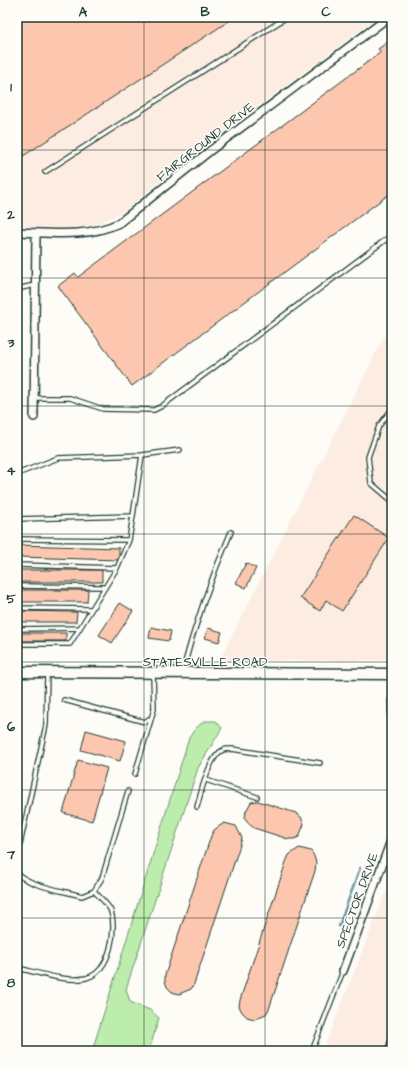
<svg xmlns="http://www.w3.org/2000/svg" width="409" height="1068" viewBox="0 0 409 1068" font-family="'Architects Daughter',sans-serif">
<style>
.built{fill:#fdece1}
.green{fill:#bdedac;stroke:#6e9570}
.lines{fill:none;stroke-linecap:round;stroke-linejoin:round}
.stream{stroke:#7499a9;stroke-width:2.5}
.building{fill:#fdc7af;stroke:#1f3d34}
.lane-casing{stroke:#1f3d34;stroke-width:6}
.street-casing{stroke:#1f3d34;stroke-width:10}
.primary-casing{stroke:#1f3d34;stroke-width:13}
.lane{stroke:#fdfcf7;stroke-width:3.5}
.street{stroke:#fdfcf7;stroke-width:7}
.primary{stroke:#fdfcf7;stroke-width:10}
.grid{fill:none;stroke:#1f3d34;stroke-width:1;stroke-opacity:0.55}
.labels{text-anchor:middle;stroke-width:3;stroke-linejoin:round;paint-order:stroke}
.street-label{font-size:13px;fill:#1f3d34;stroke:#fdfcf7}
.neatline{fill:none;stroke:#1f3d34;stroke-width:1.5}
.grid-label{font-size:13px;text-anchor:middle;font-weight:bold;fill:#1f3d34}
</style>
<rect width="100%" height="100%" fill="#fdfcf7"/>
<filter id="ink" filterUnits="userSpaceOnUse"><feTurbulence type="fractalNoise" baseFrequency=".025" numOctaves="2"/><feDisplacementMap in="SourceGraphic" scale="8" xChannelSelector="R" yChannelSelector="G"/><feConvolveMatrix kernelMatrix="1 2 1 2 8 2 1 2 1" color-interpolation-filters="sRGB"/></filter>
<g filter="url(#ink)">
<path class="built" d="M 17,17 L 378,17 L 201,149 L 121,213 L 93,226 L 68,228 L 17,226 Z
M 392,321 L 392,660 L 219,661 Z
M 392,876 L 392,1051 L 323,1051 Z"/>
<path class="green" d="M 204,721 L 216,721 L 222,728 L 198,768 L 126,989 L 130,1002 L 150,1010 L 159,1018 L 149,1051 L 89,1051 L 93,1048 L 189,738 L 195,729 Z"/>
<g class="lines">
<path class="stream" d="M 388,700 L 390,750
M 339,926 L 360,868"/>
</g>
<path class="building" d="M 17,17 L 235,17 L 17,160 Z
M 392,39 L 392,192 L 132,386 L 58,286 L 75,273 L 78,277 L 381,52 L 378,49 Z
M 354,515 L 389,538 L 342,611 L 326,600 L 320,611 L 300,598 Z
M 17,545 L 119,548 L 119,560 L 17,557 Z
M 246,563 L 256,568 L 246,588 L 236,583 Z
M 17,570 L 102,570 L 102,582 L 17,582 Z
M 17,590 L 88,590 L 87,602 L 17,602 Z
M 120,603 L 133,611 L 112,643 L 99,635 Z
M 17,611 L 77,612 L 76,622 L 17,622 Z
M 151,627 L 171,631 L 169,641 L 149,638 Z
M 208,628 L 222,632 L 219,642 L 205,638 Z
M 17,633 L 66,633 L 66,641 L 17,641 Z
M 86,730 L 126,741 L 120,761 L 81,750 Z
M 78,760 L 107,768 L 92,821 L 63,813 Z
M 258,801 L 296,813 L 301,817 L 304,824 L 299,837 L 294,839 L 288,839 L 254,828 L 249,824 L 245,818 L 246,811 L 251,802 Z
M 224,823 L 236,826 L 242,838 L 240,845 L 194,984 L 191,989 L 179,994 L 172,992 L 167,987 L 165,981 L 165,975 L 211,836 L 214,830 Z
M 299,848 L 311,851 L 314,856 L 316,863 L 315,871 L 269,1009 L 266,1014 L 254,1019 L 247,1017 L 242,1012 L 239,1006 L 240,1000 L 286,862 L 289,855 Z"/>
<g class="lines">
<defs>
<path id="lane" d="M 45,172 L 287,17
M 17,289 L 35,285
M 34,398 L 70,398 L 103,409 L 154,410 L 162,406 L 392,235
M 392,409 L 379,426 L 368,457 L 371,483 L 392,501
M 17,474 L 58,458 L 142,455 L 180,450
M 17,519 L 133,516 L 142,455
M 17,539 L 129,540 L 117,568 L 70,644 L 17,644
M 129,540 L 133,516
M 17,565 L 117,568
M 17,586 L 103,587
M 17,608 L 90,609
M 17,629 L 79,628
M 182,673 C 195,624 211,578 231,532
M 64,700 L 145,722 L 149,719
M 135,774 L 154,709 L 153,674
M 206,780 L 257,797
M 197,807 C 201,793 209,756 223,750 C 225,749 230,749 232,749 L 320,763
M 17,858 L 46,725 L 47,673
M 17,873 C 29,886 65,891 82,896 L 94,891 L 102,878 L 128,791
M 17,968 C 36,972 68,983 86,978 C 110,973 118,928 110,909 C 106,903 99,896 94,891
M 312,1051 L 343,971
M 387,1051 L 392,1037"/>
<path id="street" d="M 17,232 C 51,233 88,238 119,223 L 211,150 L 389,17
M 34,417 L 36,233
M 343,971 L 392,838"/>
<path id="primary" d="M 17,672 L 392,674"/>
</defs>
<use href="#lane" class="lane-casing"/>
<use href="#street" class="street-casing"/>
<use href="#primary" class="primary-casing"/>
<use href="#lane" class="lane"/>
<use href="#street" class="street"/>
<use href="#primary" class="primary"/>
</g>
</g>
<path class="grid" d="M 144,17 L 144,1051M 265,17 L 265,1051M 17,150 L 392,150M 17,278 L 392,278M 17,406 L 392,406M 17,534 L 392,534M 17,662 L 392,662M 17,790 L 392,790M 17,918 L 392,918"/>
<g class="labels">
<g class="street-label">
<text transform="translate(205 141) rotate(-38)" y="5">FAIRGROUND DRIVE</text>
<text x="205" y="666">STATESVILLE ROAD</text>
<text transform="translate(356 900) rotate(-70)" y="5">SPECTOR DRIVE</text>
</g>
</g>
<rect width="409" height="1068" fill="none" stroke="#fdfcf7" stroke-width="44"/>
<rect x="22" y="22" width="365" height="1024" class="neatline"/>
<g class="grid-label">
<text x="83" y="16">A</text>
<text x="205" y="16">B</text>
<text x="326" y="16">C</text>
<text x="11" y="91">1</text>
<text x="11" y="219">2</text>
<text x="11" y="347">3</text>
<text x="11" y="475">4</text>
<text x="11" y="603">5</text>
<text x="11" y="731">6</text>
<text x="11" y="859">7</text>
<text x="11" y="987">8</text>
</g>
</svg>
